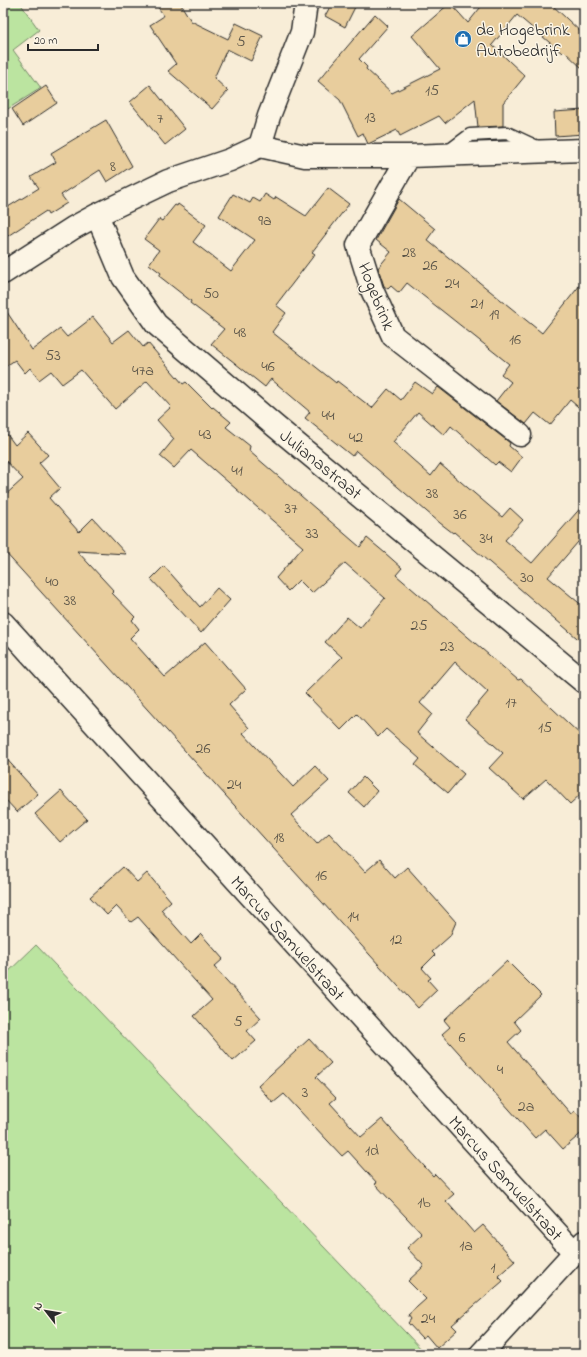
<svg xmlns="http://www.w3.org/2000/svg" width="587" height="1357" viewBox="0 0 587 1357" font-family="'Indie Flower',sans-serif">
<style>
.green{fill:#bbe4a0;stroke:#738866}
.building{fill:#e8cd9d;stroke:#2b2b2b}
.lines{fill:none;stroke-linecap:round;stroke-linejoin:round}
.lane-casing{stroke:#2b2b2b;stroke-width:15}
.street-casing{stroke:#2b2b2b;stroke-width:25}
.lane{stroke:#fcf5e5;stroke-width:12}
.street{stroke:#fcf5e5;stroke-width:22}
.labels{text-anchor:middle;stroke-width:3;stroke-linejoin:round;paint-order:stroke}
.number-label{font-size:16px;fill:#5a5448}
.poi-label{font-size:18px;fill:#2b2b2b;stroke:#fcf5e5;text-anchor:start}
.street-label{font-size:18px;fill:#2b2b2b;stroke:#fcf5e5}
</style>
<rect width="100%" height="100%" fill="#f8edd7"/>
<filter id="ink" filterUnits="userSpaceOnUse"><feTurbulence type="fractalNoise" baseFrequency=".025" numOctaves="2"/><feDisplacementMap in="SourceGraphic" scale="8" xChannelSelector="R" yChannelSelector="G"/><feConvolveMatrix kernelMatrix="1 2 1 2 8 2 1 2 1" color-interpolation-filters="sRGB"/></filter>
<g filter="url(#ink)">
<path class="green" d="M 3,3 L 20,3 L 39,30 L 13,50 L 41,88 L 3,112 Z
M 36,945 L 426,1354 L 3,1354 L 3,977 Z"/>
<path class="building" d="M 155,3 L 180,3 L 191,21 L 228,39 L 236,23 L 263,36 L 251,61 L 227,49 L 214,78 L 228,91 L 212,109 L 168,71 L 176,64 L 150,25 L 164,16 Z
M 332,3 L 357,3 L 345,27 L 325,16 Z
M 450,3 L 468,23 L 484,3 L 550,3 L 584,35 L 584,70 L 564,51 L 562,53 L 517,15 L 492,45 L 525,76 L 503,103 L 503,126 L 478,127 L 475,99 L 445,123 L 439,116 L 400,136 L 397,130 L 368,144 L 363,133 L 358,136 L 340,100 L 318,81 L 375,14 L 388,26 L 359,59 L 367,67 L 366,69 L 392,93 L 440,69 L 412,36 Z
M 150,85 L 185,129 L 165,145 L 130,102 Z
M 46,86 L 57,103 L 23,126 L 12,109 Z
M 584,110 L 584,134 L 555,136 L 554,112 Z
M 106,120 L 132,166 L 107,182 L 100,170 L 61,195 L 67,203 L 48,215 L 46,211 L 3,239 L 3,210 L 39,188 L 31,177 L 56,162 L 51,153 Z
M 328,188 L 349,204 L 312,252 L 315,254 L 276,305 L 286,313 L 272,332 L 336,383 L 337,381 L 372,408 L 388,389 L 401,400 L 415,382 L 432,394 L 438,387 L 510,443 L 509,446 L 522,457 L 511,472 L 498,462 L 495,465 L 451,426 L 444,435 L 418,412 L 393,442 L 431,476 L 440,464 L 502,517 L 510,508 L 523,520 L 505,540 L 532,563 L 584,504 L 584,535 L 548,577 L 584,607 L 584,644 L 454,532 L 453,533 L 440,523 L 356,451 L 352,456 L 305,418 L 310,412 L 271,379 L 265,387 L 211,344 L 224,329 L 190,303 L 191,301 L 159,276 L 161,273 L 149,264 L 159,250 L 144,239 L 159,219 L 162,221 L 175,205 L 177,206 L 178,204 L 206,225 L 193,242 L 231,271 L 255,240 L 219,216 L 233,194 L 250,203 L 253,198 L 260,202 L 265,194 L 274,200 L 276,197 L 306,216 Z
M 399,199 L 435,229 L 427,240 L 542,333 L 584,280 L 584,412 L 570,400 L 550,425 L 535,413 L 526,424 L 496,401 L 511,382 L 501,374 L 509,364 L 407,283 L 399,293 L 391,286 L 388,289 L 384,286 L 378,268 L 391,252 L 376,240 Z
M 3,306 L 32,350 L 60,329 L 67,337 L 93,317 L 113,342 L 129,330 L 143,347 L 148,343 L 183,384 L 186,382 L 212,408 L 213,407 L 231,422 L 226,427 L 250,446 L 249,451 L 360,547 L 367,538 L 385,553 L 402,568 L 396,575 L 518,680 L 521,679 L 584,738 L 584,791 L 570,804 L 546,779 L 523,799 L 489,768 L 503,753 L 465,719 L 488,692 L 455,662 L 420,703 L 432,714 L 417,733 L 464,774 L 448,793 L 415,765 L 420,759 L 386,729 L 378,737 L 357,714 L 341,730 L 305,693 L 342,657 L 325,642 L 347,617 L 360,628 L 385,598 L 345,563 L 312,593 L 299,580 L 288,591 L 276,578 L 303,547 L 191,450 L 174,468 L 160,456 L 174,439 L 157,420 L 171,407 L 147,381 L 115,409 L 81,370 L 62,384 L 51,371 L 39,380 L 30,368 L 25,373 L 15,360 L 3,368 Z
M 3,429 L 15,445 L 28,433 L 48,455 L 39,463 L 60,488 L 49,498 L 79,532 L 93,518 L 126,554 L 77,551 L 114,591 L 112,593 L 135,617 L 132,620 L 139,629 L 130,638 L 165,677 L 205,642 L 246,689 L 229,705 L 249,728 L 243,733 L 293,787 L 315,766 L 329,781 L 291,815 L 317,844 L 329,833 L 365,872 L 379,860 L 395,878 L 407,867 L 456,922 L 450,936 L 432,952 L 435,955 L 422,968 L 431,978 L 428,980 L 437,990 L 418,1008 L 3,550 L 3,497 L 23,479 L 3,458 Z
M 164,566 L 200,607 L 217,588 L 230,600 L 201,633 L 151,579 Z
M 3,755 L 38,794 L 17,812 L 3,797 Z
M 363,777 L 377,791 L 364,807 L 349,793 Z
M 61,791 L 87,819 L 60,842 L 35,814 Z
M 123,867 L 137,882 L 147,873 L 171,901 L 161,910 L 191,944 L 201,934 L 223,959 L 214,967 L 261,1018 L 247,1031 L 256,1041 L 233,1061 L 194,1016 L 212,1000 L 138,917 L 131,922 L 116,906 L 107,915 L 90,897 Z
M 507,961 L 541,995 L 514,1021 L 521,1030 L 508,1042 L 571,1114 L 575,1111 L 584,1121 L 584,1131 L 563,1149 L 545,1129 L 535,1138 L 442,1034 L 450,1027 L 444,1020 Z
M 309,1039 L 331,1063 L 316,1077 L 336,1098 L 330,1103 L 361,1137 L 382,1119 L 433,1176 L 435,1174 L 454,1194 L 446,1201 L 474,1233 L 483,1225 L 515,1261 L 498,1276 L 503,1281 L 452,1325 L 457,1330 L 437,1348 L 426,1335 L 422,1338 L 408,1323 L 411,1319 L 408,1315 L 426,1299 L 408,1281 L 423,1267 L 423,1265 L 407,1248 L 422,1234 L 375,1184 L 377,1183 L 348,1151 L 342,1156 L 284,1094 L 273,1103 L 258,1086 Z"/>
<g class="lines">
<defs>
<path id="lane" d="M 446,153 L 470,135 L 507,133 L 537,147"/>
<path id="street" d="M 260,146 L 269,116 L 302,32 L 306,3
M 409,156 L 358,245 L 372,290 L 393,336 L 520,435
M 97,215 L 123,277 L 156,324 L 275,426 L 584,682
M 3,273 L 73,228 L 97,215 L 168,181 L 230,160 L 260,146 L 305,156 L 409,156 L 584,150
M 3,623 L 574,1252
M 481,1354 L 584,1242"/>
</defs>
<use href="#lane" class="lane-casing"/>
<use href="#street" class="street-casing"/>
<use href="#lane" class="lane"/>
<use href="#street" class="street"/>
</g>
</g>
<defs>
<symbol id="shop-disc" viewBox="-11 -11 22 22"><circle r="9.5" fill="#1f6fb2" stroke="#fcf5e5"/><path d="M-5-2.5h2.3a2.7 3.5 0 0 1 5.4 0H5L5.5 6h-11ZM-1.5-2.5h3a1.5 2.3 0 0 0-3 0Z" fill="#fff"/></symbol>
</defs>
<g fill-rule="evenodd">
<use href="#shop-disc" x="453" y="29" width="20" height="20"/>
</g>
<g class="labels">
<g class="number-label">
<text x="241" y="46">5</text>
<text x="432" y="95">15</text>
<text x="370" y="122">13</text>
<text x="160" y="123">7</text>
<text x="113" y="171">8</text>
<text x="265" y="225">9a</text>
<text x="409" y="257">28</text>
<text x="430" y="270">26</text>
<text x="452" y="288">24</text>
<text x="211" y="298">50</text>
<text x="477" y="308">21</text>
<text x="494" y="319">19</text>
<text x="240" y="337">48</text>
<text x="515" y="344">16</text>
<text x="53" y="360">53</text>
<text x="268" y="371">46</text>
<text x="143" y="375">47a</text>
<text x="328" y="420">44</text>
<text x="205" y="439">43</text>
<text x="356" y="442">42</text>
<text x="237" y="475">41</text>
<text x="432" y="498">38</text>
<text x="291" y="513">37</text>
<text x="460" y="519">36</text>
<text x="312" y="538">33</text>
<text x="486" y="543">34</text>
<text x="527" y="582">30</text>
<text x="52" y="586">40</text>
<text x="70" y="605">38</text>
<text x="419" y="630">25</text>
<text x="447" y="651">23</text>
<text x="511" y="707">17</text>
<text x="545" y="732">15</text>
<text x="203" y="753">26</text>
<text x="234" y="789">24</text>
<text x="279" y="842">18</text>
<text x="321" y="880">16</text>
<text x="353" y="921">14</text>
<text x="396" y="944">12</text>
<text x="238" y="1026">5</text>
<text x="462" y="1042">6</text>
<text x="500" y="1074">4</text>
<text x="305" y="1097">3</text>
<text x="526" y="1111">2a</text>
<text x="372" y="1155">1d</text>
<text x="424" y="1207">1b</text>
<text x="466" y="1250">1a</text>
<text x="493" y="1272">1</text>
<text x="428" y="1323">24</text>
</g>
<g class="poi-label">
<text x="476" y="35">de Hogebrink<tspan x="476" dy="21">Autobedrijf</tspan></text>
</g>
<g class="street-label">
<text transform="translate(377 296) rotate(68)" y="6">Hogebrink</text>
<text transform="translate(321 464) rotate(39)" y="6">Julianastraat</text>
<text transform="translate(288 938) rotate(48)" y="6">Marcus Samuelstraat</text>
<text transform="translate(506 1178) rotate(48)" y="6">Marcus Samuelstraat</text>
</g>
</g>
<rect width="587" height="1357" fill="none" stroke="#fcf5e5" stroke-width="16"/>
<rect x="8" y="8" width="571" height="1341" fill="none" stroke="#2b2b2b" stroke-width="1.5" filter="url(#ink)"/>
<g transform="translate(46 1311) rotate(301)" stroke="#fcf5e5" stroke-width="3" paint-order="stroke">
<path d="M0-3L7 15L0 10L-7 15Z" fill="#2b2b2b"/>
<text y="-6" font-size="11" font-weight="bold" text-anchor="middle" fill="#2b2b2b">N</text>
</g>
<path d="M28 44v6h70v-6" fill="none" stroke="#2b2b2b" stroke-width="2"/>
<text x="34" y="44" font-size="12" fill="#2b2b2b" stroke="#fcf5e5" stroke-width="3" paint-order="stroke">20 m</text>
</svg>
